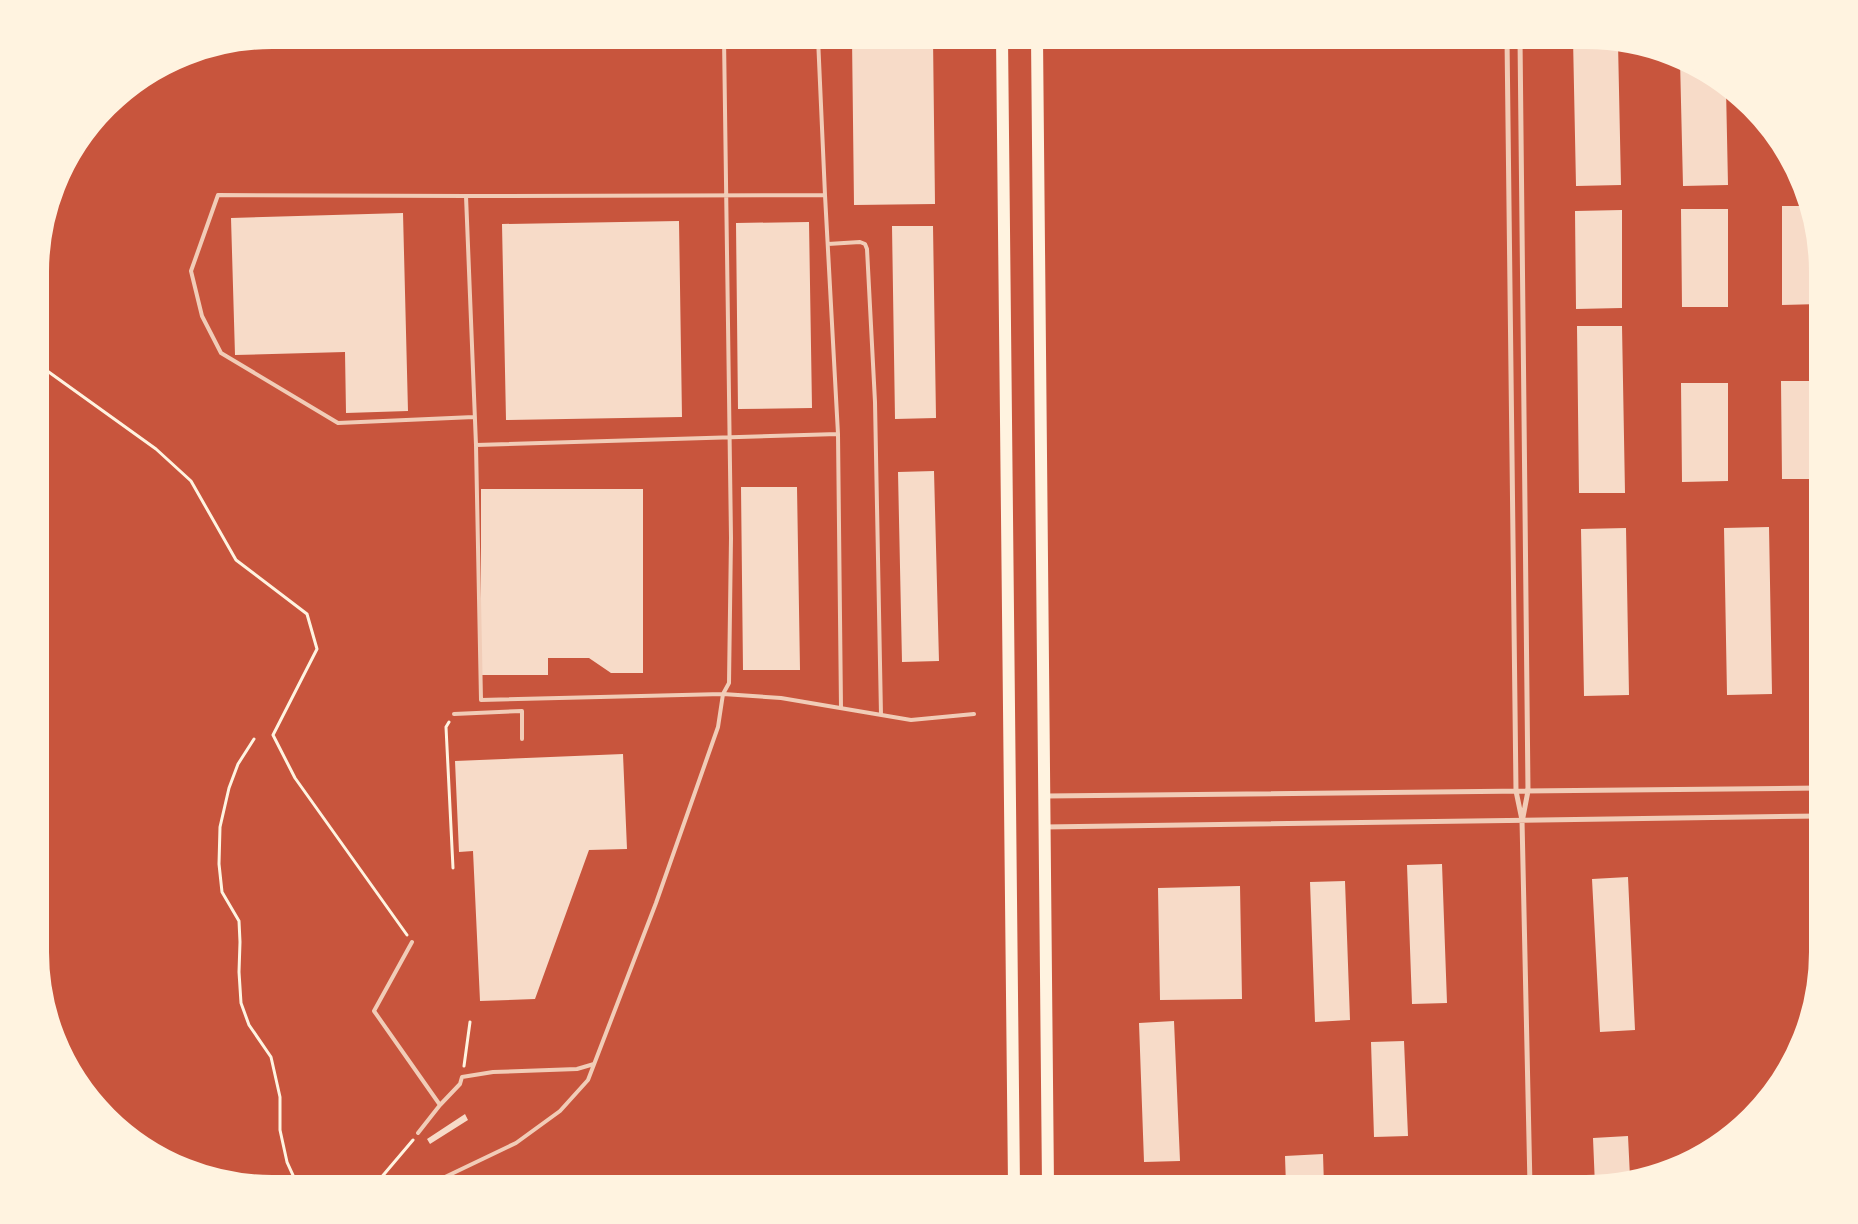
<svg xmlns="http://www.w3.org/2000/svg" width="1858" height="1224" viewBox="0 0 1858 1224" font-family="Ubuntu,sans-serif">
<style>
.building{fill:#f7dbc8}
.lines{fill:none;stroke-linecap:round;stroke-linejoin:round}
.path{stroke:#fff3e0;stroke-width:3}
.service{stroke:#f1ccb7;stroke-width:4}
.minor{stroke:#f1ccb7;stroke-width:5}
.primary{stroke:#fff3e0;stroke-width:12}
.rim{fill:none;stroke:#fff3e0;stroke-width:6}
</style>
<rect width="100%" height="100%" fill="#c8553d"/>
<path class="building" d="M 852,38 L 933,38 L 935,204 L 854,205 Z
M 1573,38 L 1586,38 L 1618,43 L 1621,185 L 1576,186 Z
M 1680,60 L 1716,77 L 1726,88 L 1728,185 L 1683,186 Z
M 1792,167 L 1793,167 L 1798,184 L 1792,184 Z
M 1782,206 L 1805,206 L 1820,257 L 1820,304 L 1782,305 Z
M 1681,209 L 1728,209 L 1728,307 L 1682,307 Z
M 1622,210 L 1622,308 L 1576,309 L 1575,211 Z
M 403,213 L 408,411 L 346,413 L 345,352 L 235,355 L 231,218 Z
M 679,221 L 682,417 L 506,420 L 502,224 Z
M 809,222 L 812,408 L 738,409 L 736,223 Z
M 892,226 L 933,226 L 936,418 L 895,419 Z
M 1577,326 L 1622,326 L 1625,493 L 1579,493 Z
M 1781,381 L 1820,381 L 1820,479 L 1782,479 Z
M 1681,383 L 1728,383 L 1728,481 L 1682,482 Z
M 934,471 L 939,661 L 902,662 L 898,472 Z
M 741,487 L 797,487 L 800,670 L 743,670 Z
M 481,489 L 643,489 L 643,673 L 611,673 L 589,658 L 548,658 L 548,675 L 481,675 Z
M 1769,527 L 1772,694 L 1727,695 L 1724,528 Z
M 1626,528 L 1629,695 L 1584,696 L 1581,529 Z
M 623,754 L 627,849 L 589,850 L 535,999 L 480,1001 L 473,851 L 459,852 L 455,761 Z
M 1442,864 L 1447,1003 L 1412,1004 L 1407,865 Z
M 1628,877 L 1635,1030 L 1600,1032 L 1592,879 Z
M 1345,881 L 1350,1020 L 1315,1022 L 1310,882 Z
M 1240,886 L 1242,999 L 1160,1000 L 1158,888 Z
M 1174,1021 L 1180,1161 L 1144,1162 L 1139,1023 Z
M 1404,1041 L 1408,1136 L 1374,1137 L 1371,1042 Z
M 465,1114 L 468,1120 L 430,1144 L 427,1139 Z
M 1628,1136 L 1630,1177 L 1595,1186 L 1593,1138 Z
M 1323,1154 L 1324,1186 L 1286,1186 L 1285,1156 Z
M 1466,1178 L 1466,1186 L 1427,1186 L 1427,1180 Z"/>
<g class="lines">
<path class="path" d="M 39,365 L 156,449 L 191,481 L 236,560 L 307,614 L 317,649 L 273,735 L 295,778 L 407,935
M 449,722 L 446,727 L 453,868
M 254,739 L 238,764 L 229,788 L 220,827 L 219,864 L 222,892 L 239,921 L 240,942 L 239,972 L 241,1003 L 249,1025 L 271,1057 L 280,1097 L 280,1130 L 287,1162 L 298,1186
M 464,1066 L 470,1022
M 374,1186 L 413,1140"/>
<path class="service" d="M 818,38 L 825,195
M 466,196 L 218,195 L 191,271 L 202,316 L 221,353 L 338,423 L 474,417
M 828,244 L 860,242 L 865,244 L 867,249 L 875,402 L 881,715
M 838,434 L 476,445 L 481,700 L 723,694 L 781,698 L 911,720 L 974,714
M 476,445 L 466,196 L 825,195 L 838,434 L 841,708
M 454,714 L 522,711 L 522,739
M 412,942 L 374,1011 L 440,1105
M 418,1133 L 440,1105 L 460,1084 L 462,1077 L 493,1072 L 577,1069 L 594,1064
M 420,1186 L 445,1177 L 516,1143 L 560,1111 L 588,1080 L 656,903 L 718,727 L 723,694 L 729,683 L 731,538 L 724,38"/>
<path class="minor" d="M 1507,38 L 1516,791 L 1522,820 L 1530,1186
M 1520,38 L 1528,791 L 1523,817
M 1046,796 L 1820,788
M 1044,827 L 1820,816"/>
<path class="primary" d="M 1002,38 L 1014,1186
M 1037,38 L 1048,1186"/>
</g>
<path d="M0 0H1858V1224H0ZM272 46H1586A226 226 0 0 1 1812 272V952A226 226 0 0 1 1586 1178H272A226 226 0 0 1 46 952V272A226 226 0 0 1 272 46Z" fill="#fff3e0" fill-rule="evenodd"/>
<path class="rim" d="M272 46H1586A226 226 0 0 1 1812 272V952A226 226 0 0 1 1586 1178H272A226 226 0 0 1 46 952V272A226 226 0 0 1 272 46Z"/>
</svg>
